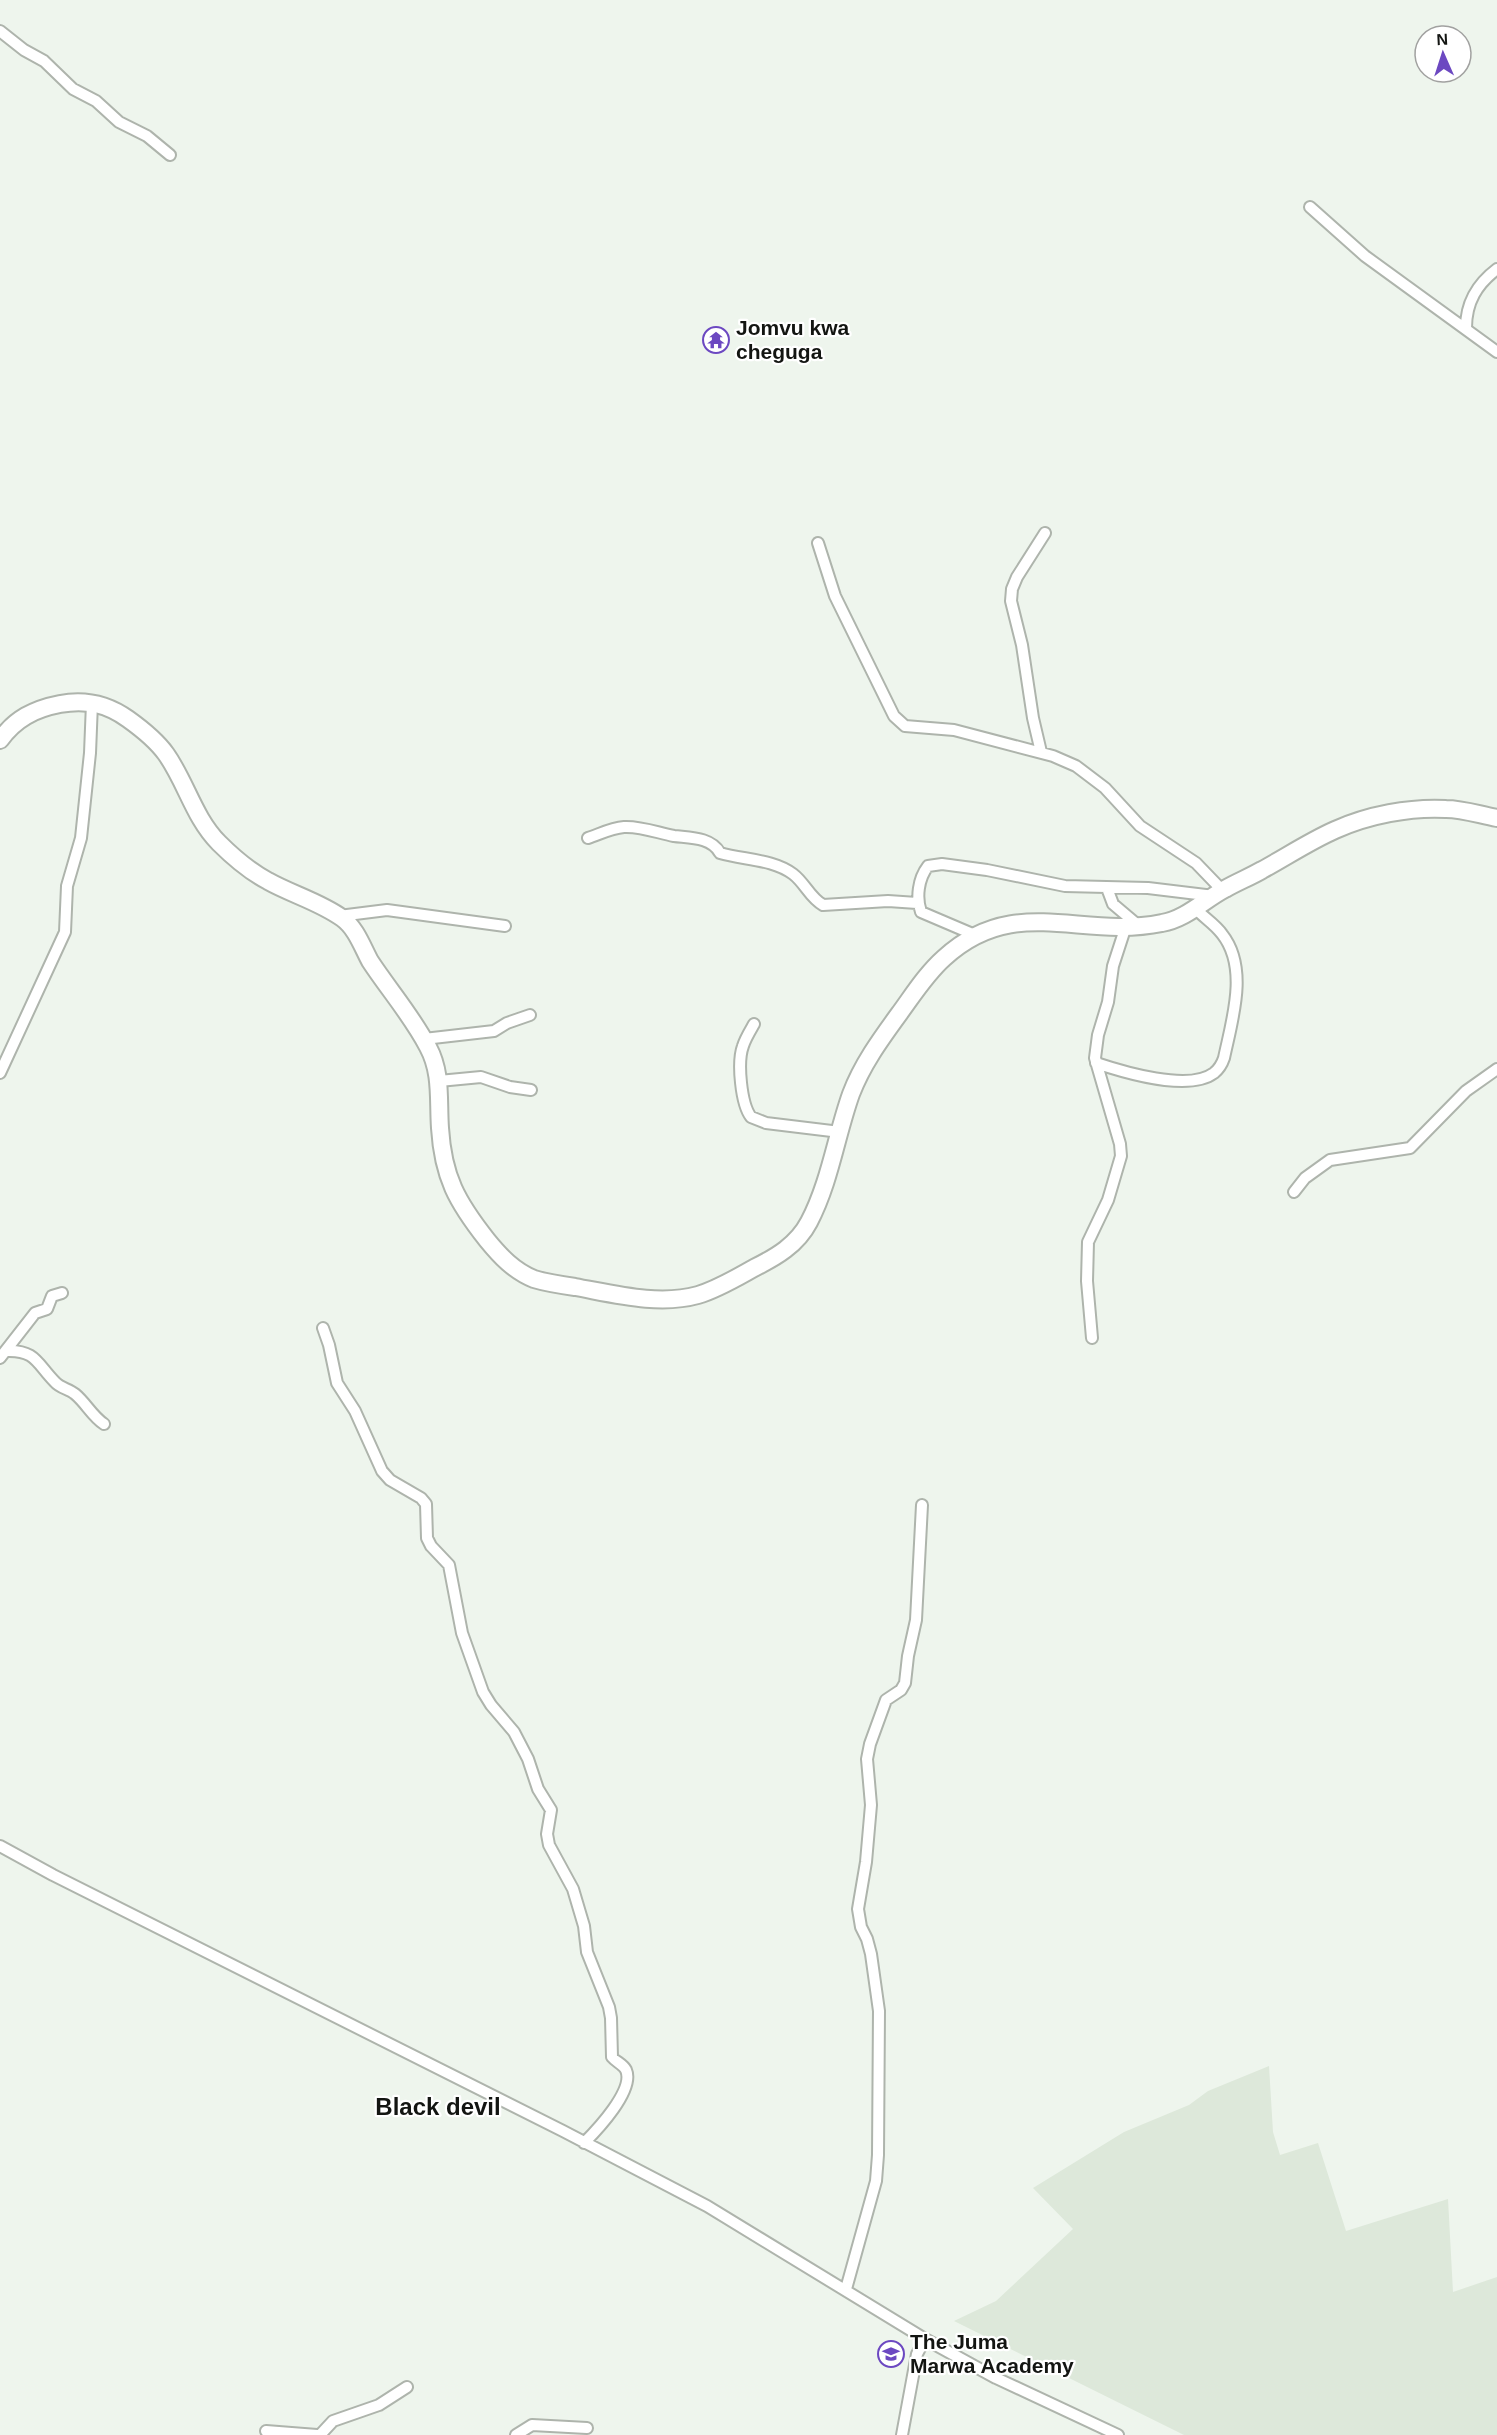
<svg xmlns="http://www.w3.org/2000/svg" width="1497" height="2435" viewBox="0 0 1497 2435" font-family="Arial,sans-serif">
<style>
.built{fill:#dde8da}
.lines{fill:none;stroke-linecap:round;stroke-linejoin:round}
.street-casing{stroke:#aeb4ac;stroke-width:14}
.secondary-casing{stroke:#aeb4ac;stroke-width:20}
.street{stroke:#fff;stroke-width:10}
.secondary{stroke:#fff;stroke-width:16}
.labels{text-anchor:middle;stroke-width:4.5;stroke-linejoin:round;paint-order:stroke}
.poi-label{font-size:21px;font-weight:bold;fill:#131512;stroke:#fff;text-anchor:start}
.quarter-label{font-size:24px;font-weight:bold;fill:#131512;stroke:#fff}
</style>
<rect width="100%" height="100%" fill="#eef5ed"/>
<path class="built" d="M 1269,2066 L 1273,2132 L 1280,2155 L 1318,2143 L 1346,2231 L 1448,2199 L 1453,2292 L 1497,2277 L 1497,2435 L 1184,2435 L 954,2321 L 996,2301 L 1073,2229 L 1033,2188 L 1124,2132 L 1189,2105 L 1208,2091 Z"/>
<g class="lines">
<defs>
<path id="street" d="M 0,31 L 24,50 L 44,61 L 73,89 L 96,101 L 119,122 L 147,136 L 170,155
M 1310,207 L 1365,256 L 1497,352
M 1466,328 C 1466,302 1477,284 1497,269
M 818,543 L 835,596 L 894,716 L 905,726 L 954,730 L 1053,756 L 1076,766 L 1105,788 L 1140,826 L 1196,863 L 1222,890
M 1041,752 L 1033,718 L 1022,645 L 1011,601 L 1012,589 L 1017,577 L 1045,533
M 588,838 C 600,834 611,828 624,827 C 641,826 658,833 674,836 C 690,838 711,837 720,853 C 744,860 773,859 793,874 C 805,883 810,898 823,905 L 888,901 L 917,903
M 1107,888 L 1113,904 L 1139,926
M 339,916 L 387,910 L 505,926
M 975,935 L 921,912 C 916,898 918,879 928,866 L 942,864 L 987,870 L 1065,886 L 1148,888 L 1214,896
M 754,1024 C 750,1031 745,1039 743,1046 C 737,1062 741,1104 751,1117 L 766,1123 L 840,1132
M 424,1039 L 494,1031 L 507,1023 L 530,1015
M 1096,1063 C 1123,1072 1189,1092 1214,1073 C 1219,1069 1222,1064 1224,1058 C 1232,1020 1249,968 1222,934 C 1215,924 1203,917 1195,908
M 0,1073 L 65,932 L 67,886 L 81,838 L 90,753 L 92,703
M 439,1081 L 481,1077 L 510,1087 L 531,1090
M 1294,1192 L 1305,1178 L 1330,1160 L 1410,1148 L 1466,1091 L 1497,1069
M 323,1328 L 329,1345 L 337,1383 L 355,1411 L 382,1471 L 390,1480 L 421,1498 L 426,1504 L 427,1538 L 431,1546 L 449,1565 L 462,1633 L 483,1692 L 491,1705 L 514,1732 L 528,1759 L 538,1789 L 551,1810 L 547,1834 L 549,1845 L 573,1889 L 584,1926 L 587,1952 L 609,2007 L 611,2018 L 612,2057 C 616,2062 623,2064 626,2070 C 635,2090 597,2130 584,2143
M 1092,1338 L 1087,1281 L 1088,1242 L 1108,1200 L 1121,1156 L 1120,1144 L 1095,1058 L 1098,1035 L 1108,1002 L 1113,966 L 1126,926
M 7,1351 C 36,1350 37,1364 55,1382 C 60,1388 69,1389 75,1394 C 86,1403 92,1416 104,1424
M 0,1358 L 35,1313 L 47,1309 L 52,1296 L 62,1293
M 0,1846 L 53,1875 L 563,2131 L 707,2206 L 925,2339 L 996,2378 L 1118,2435
M 846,2289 L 876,2181 L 878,2155 L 879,2011 L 871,1954 L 867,1939 L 861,1927 L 858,1909 L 866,1862 L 871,1805 L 867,1759 L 870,1744 L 886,1700 L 901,1690 L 905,1683 L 908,1656 L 916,1620 L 922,1505
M 266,2431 L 317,2435
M 320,2435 L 333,2421 L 379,2405 L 407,2387
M 516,2435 L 532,2425 L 587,2428
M 902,2435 L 917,2354 L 925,2339"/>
<path id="secondary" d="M 0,740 C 15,719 34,709 60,704 C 86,699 107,704 128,719 C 142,729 156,740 166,754 C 186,782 194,818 219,843 C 232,856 251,872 268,881 C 291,894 320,902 342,918 C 356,928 362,946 370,961 C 389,990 412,1016 428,1047 C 442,1073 438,1099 440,1128 C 443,1177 457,1202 487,1240 C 500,1256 514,1271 534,1279 C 547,1283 561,1285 575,1287 C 614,1294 659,1306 698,1295 C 718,1289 736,1278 754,1268 C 776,1257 797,1245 809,1222 C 830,1182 836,1136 851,1094 C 862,1065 880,1040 899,1014 C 913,995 926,974 944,958 C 1015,893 1080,940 1162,923 C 1186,919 1204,900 1225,889 C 1237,882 1250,877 1262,870 C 1286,857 1310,841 1335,830 C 1368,815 1410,807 1446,809 C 1463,809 1480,815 1497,818"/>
</defs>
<use href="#street" class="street-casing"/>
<use href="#secondary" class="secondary-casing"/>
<use href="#street" class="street"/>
<use href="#secondary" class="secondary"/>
</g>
<defs>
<symbol id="temple-ring" viewBox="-11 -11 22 22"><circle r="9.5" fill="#fff" stroke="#6c48c1" stroke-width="1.5"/><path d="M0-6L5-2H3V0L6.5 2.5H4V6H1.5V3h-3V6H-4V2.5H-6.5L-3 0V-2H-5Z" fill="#6c48c1"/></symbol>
<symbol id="school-ring" viewBox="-11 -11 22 22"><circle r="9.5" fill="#fff" stroke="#6c48c1" stroke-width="1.5"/><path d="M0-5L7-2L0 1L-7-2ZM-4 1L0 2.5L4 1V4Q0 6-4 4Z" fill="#6c48c1"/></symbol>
</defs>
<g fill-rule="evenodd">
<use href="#temple-ring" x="701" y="325" width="30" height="30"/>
<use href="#school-ring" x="876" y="2339" width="30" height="30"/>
</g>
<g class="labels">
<g class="poi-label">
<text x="736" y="335">Jomvu kwa<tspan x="736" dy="24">cheguga</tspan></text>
<text x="910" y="2349">The Juma<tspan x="910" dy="24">Marwa Academy</tspan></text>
</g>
<g class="quarter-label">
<text x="438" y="2115">Black devil</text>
</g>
</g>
<g transform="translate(1443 54) rotate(357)"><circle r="28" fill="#ffffff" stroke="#a1a1a0" stroke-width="1.5"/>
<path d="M0-4.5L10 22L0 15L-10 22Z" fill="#6c48c1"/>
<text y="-9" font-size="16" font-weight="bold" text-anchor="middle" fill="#131512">N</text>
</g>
</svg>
